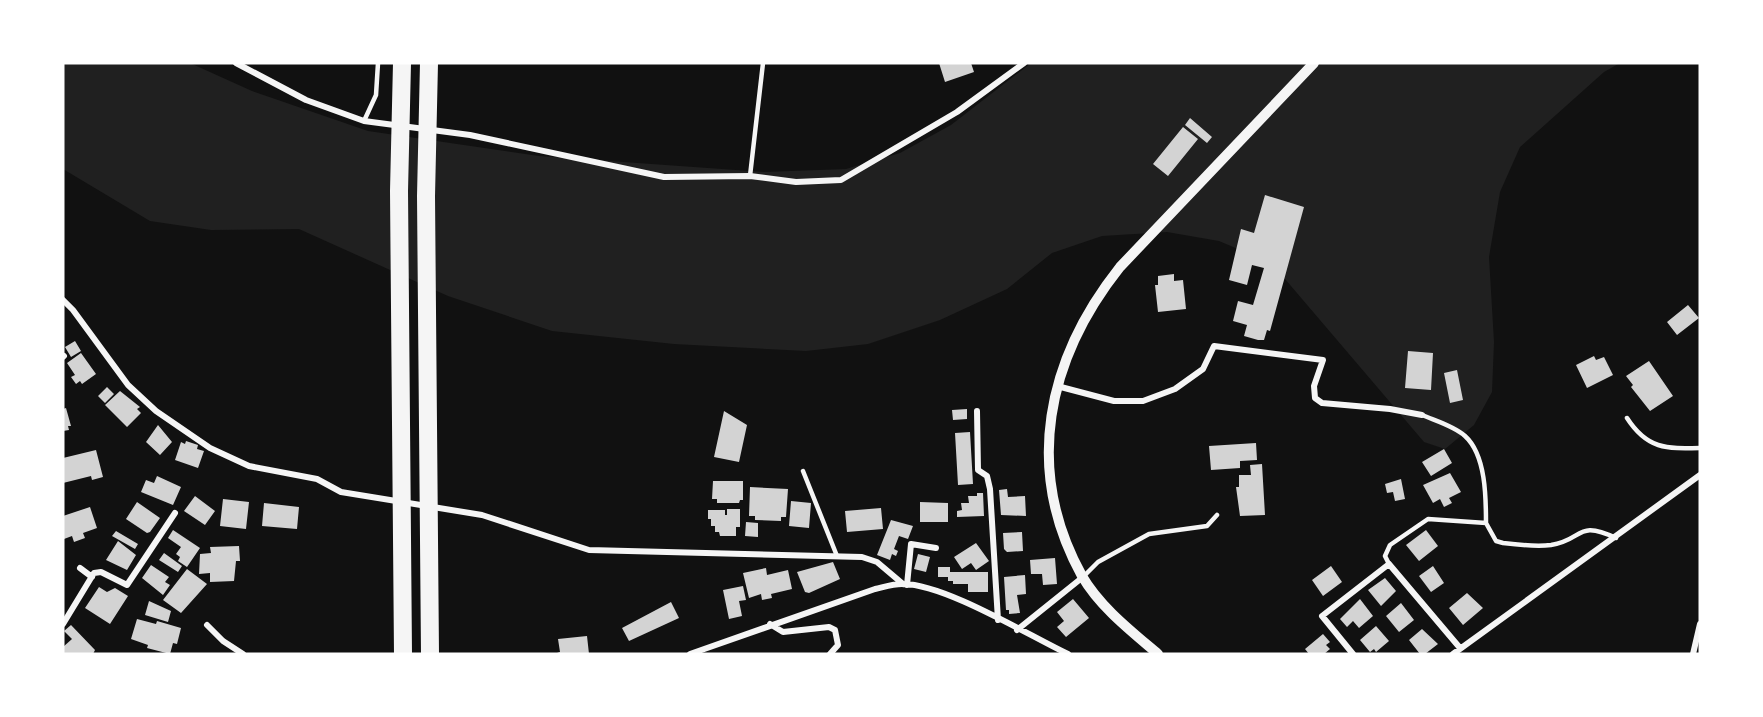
<svg xmlns="http://www.w3.org/2000/svg" width="1763" height="717" viewBox="0 0 1763 717" font-family="'Times New Roman',serif">
<style>
.green{fill:#202020}
.building{fill:#d3d3d3}
.lines{fill:none;stroke-linecap:round;stroke-linejoin:round}
.service{stroke:#f5f5f5;stroke-width:4.5}
.minor{stroke:#f5f5f5;stroke-width:6}
.tertiary{stroke:#f5f5f5;stroke-width:10}
.motorway{stroke:#f5f5f5;stroke-width:18}
</style>
<rect width="100%" height="100%" fill="#111"/>
<path class="green" d="M 63,63 L 190,63 L 252,91 L 368,131 L 539,156 L 764,172 L 846,169 L 900,153 L 951,125 L 1031,63 L 1620,63 L 1604,72 L 1520,147 L 1500,192 L 1489,257 L 1494,342 L 1492,392 L 1474,425 L 1445,449 L 1424,442 L 1285,279 L 1257,257 L 1219,241 L 1167,232 L 1102,236 L 1052,253 L 1007,289 L 940,320 L 868,344 L 806,351 L 674,344 L 552,331 L 448,296 L 299,229 L 211,230 L 150,221 L 63,169 Z"/>
<path class="building" d="M 939,63 L 971,63 L 974,72 L 945,82 Z
M 1190,118 L 1212,137 L 1207,143 L 1185,125 Z
M 1183,127 L 1198,139 L 1168,176 L 1153,164 Z
M 1265,195 L 1304,207 L 1270,331 L 1267,330 L 1264,340 L 1258,340 L 1244,336 L 1247,325 L 1233,321 L 1238,301 L 1253,305 L 1264,268 L 1252,265 L 1247,285 L 1229,280 L 1241,229 L 1254,233 Z
M 1174,274 L 1174,281 L 1183,280 L 1186,309 L 1158,312 L 1155,285 L 1158,285 L 1158,276 Z
M 1688,305 L 1699,318 L 1677,335 L 1667,322 Z
M 75,341 L 81,351 L 71,357 L 65,347 Z
M 1408,351 L 1433,353 L 1431,390 L 1405,388 Z
M 81,353 L 96,374 L 82,384 L 80,381 L 76,384 L 71,377 L 75,375 L 67,363 Z
M 1594,356 L 1596,360 L 1604,357 L 1613,375 L 1587,388 L 1576,365 Z
M 1649,361 L 1673,396 L 1650,411 L 1631,387 L 1633,385 L 1626,376 Z
M 1457,370 L 1463,400 L 1450,403 L 1444,373 Z
M 107,387 L 114,394 L 105,403 L 98,396 Z
M 120,391 L 140,407 L 137,409 L 141,413 L 127,427 L 105,405 Z
M 66,408 L 71,426 L 68,426 L 69,430 L 63,431 L 63,409 Z
M 967,409 L 967,419 L 953,420 L 952,410 Z
M 724,411 L 747,425 L 739,462 L 714,457 Z
M 158,425 L 172,442 L 160,455 L 146,442 Z
M 970,432 L 973,484 L 958,485 L 955,433 Z
M 186,441 L 198,445 L 197,449 L 204,451 L 198,468 L 175,460 L 181,442 L 185,444 Z
M 1256,443 L 1257,460 L 1240,461 L 1240,468 L 1211,470 L 1209,446 Z
M 1444,449 L 1452,463 L 1431,476 L 1422,462 Z
M 96,450 L 103,477 L 92,480 L 91,476 L 63,483 L 63,458 Z
M 1262,464 L 1265,515 L 1240,516 L 1236,487 L 1239,487 L 1239,475 L 1251,475 L 1250,465 Z
M 1450,473 L 1461,492 L 1449,498 L 1452,503 L 1444,507 L 1440,499 L 1433,503 L 1423,485 Z
M 157,476 L 181,487 L 173,505 L 141,492 L 146,480 L 154,483 Z
M 1401,479 L 1405,499 L 1395,501 L 1393,492 L 1387,493 L 1385,484 Z
M 713,481 L 743,481 L 743,500 L 740,500 L 739,503 L 717,503 L 717,499 L 712,499 Z
M 750,487 L 788,489 L 786,517 L 781,517 L 781,521 L 755,520 L 755,516 L 749,516 Z
M 1007,489 L 1008,497 L 1025,496 L 1026,516 L 1001,515 L 999,490 Z
M 977,493 L 983,493 L 984,516 L 957,517 L 957,511 L 962,510 L 961,503 L 969,503 L 968,496 L 977,496 Z
M 195,496 L 215,511 L 205,525 L 184,511 Z
M 223,499 L 249,502 L 246,529 L 220,526 Z
M 791,501 L 811,503 L 809,528 L 789,526 Z
M 137,502 L 160,518 L 150,532 L 147,533 L 126,519 Z
M 920,502 L 948,503 L 948,522 L 920,522 Z
M 264,503 L 299,507 L 297,529 L 262,526 Z
M 90,507 L 97,528 L 83,533 L 85,538 L 74,542 L 72,536 L 64,539 L 63,516 Z
M 881,508 L 883,529 L 847,532 L 845,511 Z
M 727,509 L 740,509 L 740,527 L 736,527 L 736,536 L 720,536 L 719,532 L 715,532 L 715,526 L 711,526 L 711,519 L 708,519 L 708,510 L 725,510 L 725,515 L 727,515 Z
M 891,520 L 913,526 L 908,539 L 899,536 L 894,549 L 898,551 L 896,556 L 892,554 L 890,560 L 877,555 Z
M 746,522 L 758,523 L 758,537 L 745,536 Z
M 173,530 L 200,548 L 187,567 L 178,561 L 180,557 L 176,554 L 181,547 L 168,538 Z
M 1426,530 L 1438,546 L 1419,561 L 1406,545 Z
M 116,531 L 138,544 L 135,549 L 112,536 Z
M 1022,532 L 1023,551 L 1007,552 L 1004,549 L 1003,533 Z
M 118,541 L 136,555 L 127,570 L 106,560 Z
M 976,543 L 989,561 L 976,570 L 971,563 L 962,569 L 954,557 Z
M 239,546 L 240,561 L 236,561 L 234,581 L 210,582 L 210,573 L 199,574 L 200,554 L 211,553 L 210,547 Z
M 164,553 L 182,566 L 178,572 L 159,560 Z
M 918,554 L 930,557 L 926,572 L 914,569 Z
M 1055,558 L 1057,584 L 1043,585 L 1042,574 L 1031,574 L 1030,560 Z
M 833,562 L 840,579 L 809,593 L 805,592 L 797,572 Z
M 151,565 L 169,577 L 165,582 L 170,585 L 163,595 L 142,578 Z
M 1331,566 L 1342,582 L 1323,596 L 1312,580 Z
M 1433,566 L 1444,583 L 1431,592 L 1419,576 Z
M 938,567 L 950,567 L 950,572 L 988,572 L 988,592 L 968,592 L 968,584 L 953,584 L 953,581 L 948,581 L 948,577 L 938,577 Z
M 766,568 L 767,575 L 788,570 L 792,589 L 771,594 L 772,598 L 762,600 L 761,594 L 749,598 L 743,573 Z
M 187,569 L 207,584 L 181,613 L 163,600 Z
M 1025,575 L 1026,594 L 1017,595 L 1020,613 L 1009,614 L 1009,610 L 1006,610 L 1004,577 Z
M 1385,578 L 1396,591 L 1381,606 L 1368,590 Z
M 743,586 L 746,600 L 739,601 L 742,616 L 729,619 L 723,590 Z
M 99,587 L 107,592 L 115,588 L 128,596 L 110,624 L 85,608 Z
M 1467,593 L 1483,608 L 1463,625 L 1449,608 Z
M 1073,599 L 1089,618 L 1066,637 L 1057,627 L 1064,621 L 1057,612 Z
M 1360,599 L 1373,616 L 1359,628 L 1353,621 L 1347,627 L 1340,619 Z
M 149,601 L 171,611 L 168,622 L 145,615 Z
M 671,602 L 679,618 L 629,641 L 622,628 Z
M 1401,603 L 1414,620 L 1399,632 L 1386,616 Z
M 137,619 L 156,624 L 157,621 L 181,628 L 177,644 L 173,643 L 170,654 L 147,648 L 148,645 L 131,639 Z
M 71,625 L 95,650 L 93,654 L 63,654 L 63,647 L 72,639 L 64,631 Z
M 1376,626 L 1389,641 L 1376,652 L 1374,649 L 1370,652 L 1360,640 Z
M 1422,629 L 1438,644 L 1425,654 L 1420,654 L 1409,640 Z
M 1323,634 L 1330,642 L 1326,645 L 1330,649 L 1324,654 L 1309,654 L 1305,649 Z
M 587,636 L 589,654 L 554,654 L 560,652 L 558,639 Z"/>
<g class="lines">
<path class="service" d="M 364,121 L 376,95 L 378,63
M 750,176 L 763,63
M 1627,418 C 1647,449 1666,449 1700,448
M 803,471 L 837,556
M 1486,523 L 1496,541 L 1503,543 C 1519,545 1535,547 1551,545 C 1584,540 1576,519 1616,538
M 1389,564 L 1385,556 L 1390,545 L 1428,519 L 1486,523 C 1486,498 1486,455 1465,436 C 1454,426 1436,421 1422,415
M 1083,577 L 1098,562 L 1149,534 L 1207,526 L 1217,515"/>
<path class="minor" d="M 236,63 L 306,100 L 364,121 L 470,135 L 664,177 L 750,176 L 796,182 L 841,180 L 957,112 L 1024,63
M 63,300 L 73,310 L 128,385 L 156,411 L 210,448 L 249,466 L 317,479 L 341,492 L 482,515 L 589,550 L 862,557 L 877,562 L 903,584
M 63,357 L 64,356
M 1057,386 L 1114,401 L 1143,401 L 1175,389 L 1203,369 L 1214,346 L 1323,360 L 1314,386 L 1315,398 L 1322,403 L 1390,409 L 1422,415
M 977,411 L 978,470 L 987,476 L 990,489 L 998,620
M 80,568 L 92,577
M 907,585 L 911,544 L 936,548
M 63,624 L 94,573 L 101,572 L 127,585 L 175,513
M 770,624 L 783,632 L 829,627 L 835,630 L 838,645 L 830,654
M 207,625 L 223,641 L 243,654
M 1017,630 L 1083,577
M 690,654 L 875,589 C 884,587 893,584 902,584 C 943,583 1028,635 1068,654
M 1353,654 L 1322,616 L 1389,564 L 1460,648
M 1453,654 L 1700,475
M 1693,654 L 1700,624"/>
<path class="tertiary" d="M 1158,654 C 1131,631 1100,607 1082,576 C 1023,469 1047,359 1120,267 L 1314,63"/>
<path class="motorway" d="M 402,63 L 399,191 L 403,654
M 429,63 L 426,196 L 430,654"/>
</g>
<rect width="1763" height="717" fill="none" stroke="#ffffff" stroke-width="129"/>
</svg>
